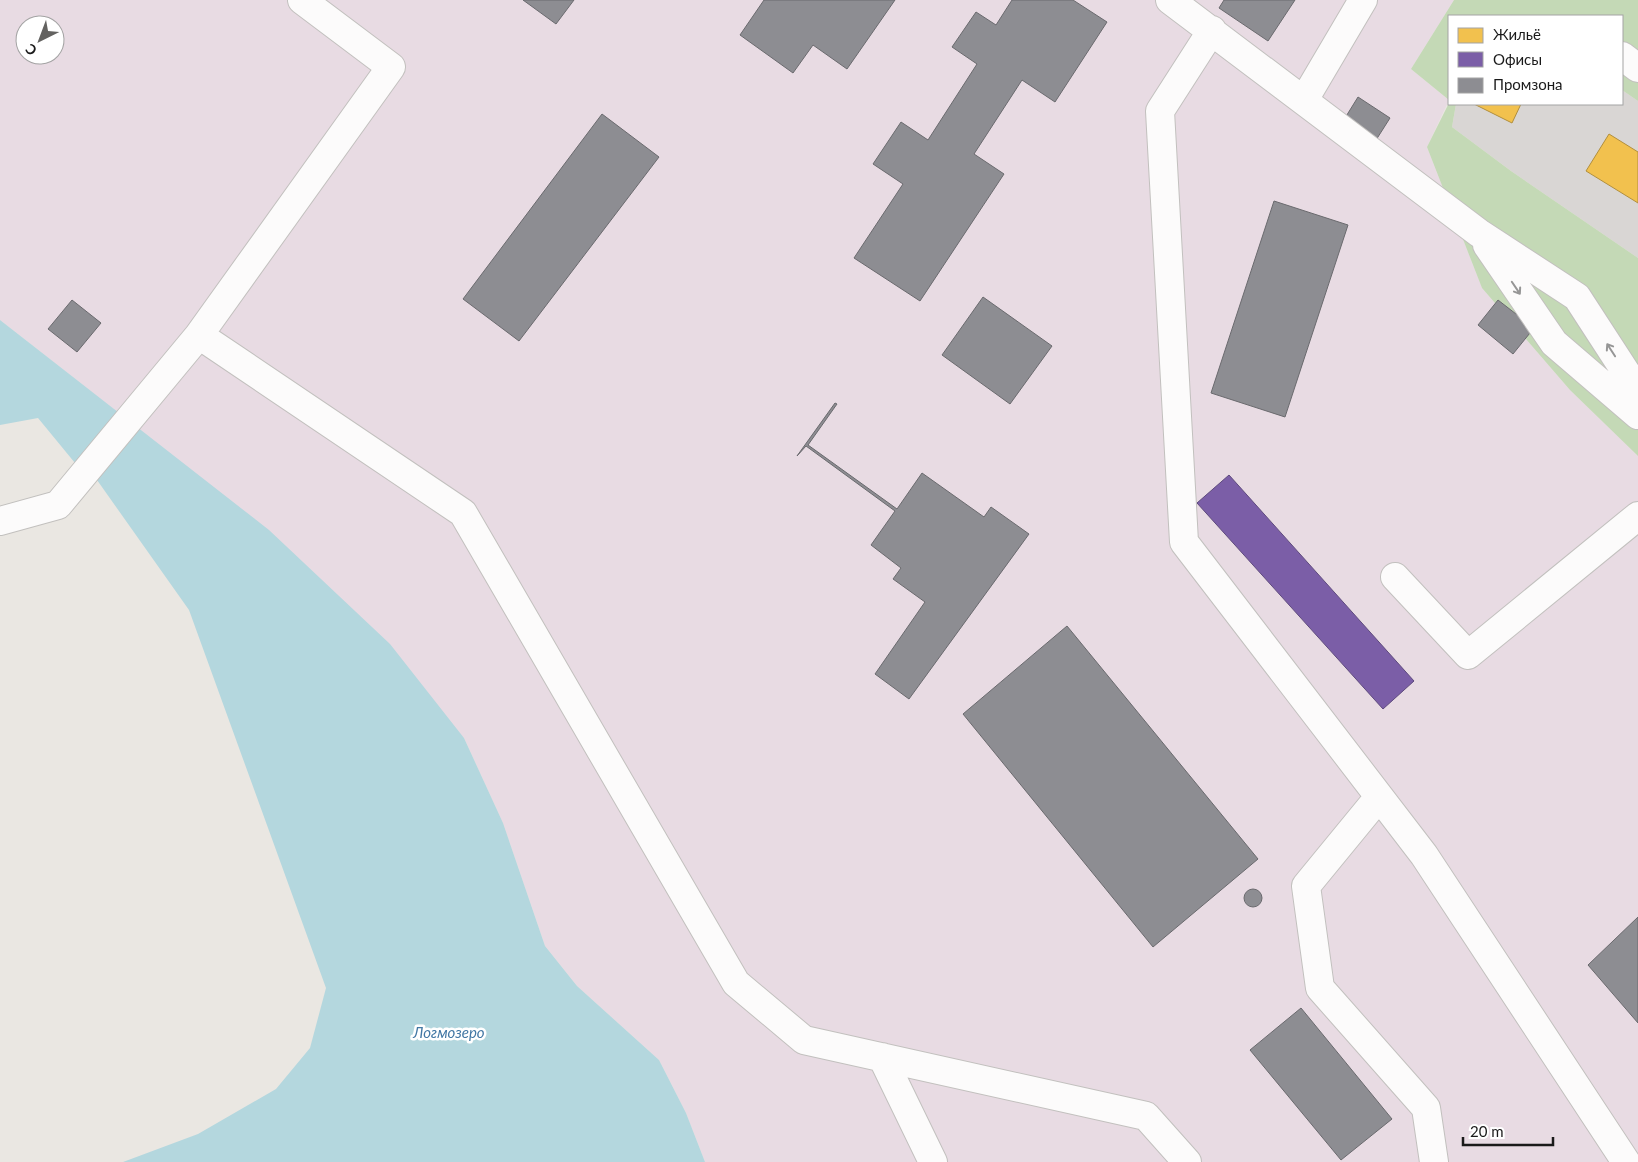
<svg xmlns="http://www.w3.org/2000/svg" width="1638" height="1162" viewBox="0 0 1638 1162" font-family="Lato,sans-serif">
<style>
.residential{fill:#d9d6d4}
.industrial{fill:#e8dbe3;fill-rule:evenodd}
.forest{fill:#c4d9b6}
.water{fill:#b4d7de}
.homes{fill:#f2c14e;stroke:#b18f3e}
.offices{fill:#7b5ea7;stroke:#5e4a7d}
.industry{fill:#8d8d92;stroke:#6a6a6e}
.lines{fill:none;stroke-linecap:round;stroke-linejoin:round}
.minor-casing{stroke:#c2c0be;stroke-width:30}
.minor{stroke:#fcfbfb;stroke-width:28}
.oneway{stroke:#969696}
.labels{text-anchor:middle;stroke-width:5;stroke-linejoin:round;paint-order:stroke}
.water-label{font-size:15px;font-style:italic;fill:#4277a4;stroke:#fff}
</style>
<rect width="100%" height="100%" fill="#eae7e2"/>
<path class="residential" d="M 1622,90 L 1638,101 L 1638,258 L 1511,171 L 1452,127 L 1456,104 L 1622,104 Z"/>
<path class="industrial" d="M 0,0 L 1454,0 L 1411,69 L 1449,100 L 1427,147 L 1482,288 L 1570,390 L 1638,456 L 1638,1162 L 705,1162 L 686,1113 L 659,1060 L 577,986 L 545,946 L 503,823 L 464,738 L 172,455 L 0,320 ZM 25,25 L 55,25 L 55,55 L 25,55 Z"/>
<path class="forest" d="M 1454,0 L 1638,0 L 1638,101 L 1622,90 L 1622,16 L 1449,16 L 1449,100 L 1411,69 Z
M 1449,103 L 1456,104 L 1452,127 L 1511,171 L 1638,258 L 1638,456 L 1570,390 L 1482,288 L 1427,147 Z"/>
<path class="water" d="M 0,320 L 269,530 L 390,644 L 464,738 L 503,823 L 545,946 L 577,986 L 659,1060 L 686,1113 L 705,1162 L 123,1162 L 198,1134 L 276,1089 L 310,1048 L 326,988 L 189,610 L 97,480 L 75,463 L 38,418 L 0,425 Z"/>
<path class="homes" d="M 1474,104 L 1521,104 L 1512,123 Z
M 1609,134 L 1638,152 L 1638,203 L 1586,171 Z"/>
<path class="offices" d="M 1229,475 L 1414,681 L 1383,709 L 1197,503 Z"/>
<path class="industry" d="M 523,0 L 574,0 L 556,24 Z
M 764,0 L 895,0 L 847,69 L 813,45 L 793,73 L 740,35 Z
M 1012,0 L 1073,0 L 1107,22 L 1055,102 L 1022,80 L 974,154 L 1004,174 L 920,301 L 854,258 L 903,184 L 873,164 L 901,122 L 928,140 L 977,64 L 952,47 L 976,12 L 996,25 Z
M 1224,0 L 1295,0 L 1268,41 L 1219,8 Z
M 1358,97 L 1390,118 L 1364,159 L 1332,139 Z
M 602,114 L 659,157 L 519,341 L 463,299 Z
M 1274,201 L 1348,225 L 1285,417 L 1211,393 Z
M 983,297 L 1052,346 L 1010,404 L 942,355 Z
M 72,300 L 101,323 L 77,352 L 48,329 Z
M 1498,300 L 1534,328 L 1513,354 L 1478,325 Z
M 835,403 L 837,404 L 808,445 L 897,509 L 922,473 L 984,517 L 991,507 L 1029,534 L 909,699 L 875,674 L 925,602 L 893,579 L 901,568 L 871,545 L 895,511 L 806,446 L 797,456 Z
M 1067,626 L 1258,859 L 1153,947 L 963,714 Z
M1244 898a9 9 0 1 1 18 0a9 9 0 1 1-18 0Z
M 1638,917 L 1638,1023 L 1588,965 Z
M 1301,1008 L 1392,1119 L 1341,1160 L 1250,1050 Z"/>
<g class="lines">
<defs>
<path id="minor" d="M 1170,0 L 1479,233 L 1577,297 L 1638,391
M 1212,30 L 1160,111 L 1184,542 L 1424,855 L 1626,1162
M 1622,56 L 1638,68
M 1304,100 L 1363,0
M 1487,245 L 1554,343 L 1638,415
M 199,335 L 391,67 L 302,0
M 0,521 L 58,505 L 199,335 L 463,513 L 736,983 L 804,1040 L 1146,1116 L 1187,1162
M 1395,577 L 1468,655 L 1638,516
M 1379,797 L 1306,886 L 1320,988 L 1426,1108 L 1434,1162
M 882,1057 L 933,1162"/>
</defs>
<use href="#minor" class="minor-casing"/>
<use href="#minor" class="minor"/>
</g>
<defs><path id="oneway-shaft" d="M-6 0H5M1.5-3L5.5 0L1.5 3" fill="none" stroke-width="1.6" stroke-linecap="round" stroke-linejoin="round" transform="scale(1.25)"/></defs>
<g class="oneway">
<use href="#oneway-shaft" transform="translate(1516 288) rotate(56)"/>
<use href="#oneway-shaft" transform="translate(1611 350) rotate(-123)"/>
</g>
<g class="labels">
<g class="water-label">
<text x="449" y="1038">Логмозеро</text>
</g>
</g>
<rect x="1448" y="15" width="175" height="90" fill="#ffffff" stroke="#a3a3a3"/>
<rect x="1458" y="28" width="25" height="15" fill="#f2c14e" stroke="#a3a3a3"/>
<text x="1493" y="40" font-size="15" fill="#1a1a1a">Жильё</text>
<rect x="1458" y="52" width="25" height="15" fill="#7b5ea7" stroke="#a3a3a3"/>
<text x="1493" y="65" font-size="15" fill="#1a1a1a">Офисы</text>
<rect x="1458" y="78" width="25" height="15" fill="#8d8d92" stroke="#a3a3a3"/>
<text x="1493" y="90" font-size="15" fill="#1a1a1a">Промзона</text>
<g transform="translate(40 40) rotate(222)"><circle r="24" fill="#ffffff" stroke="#a3a3a3"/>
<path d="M0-4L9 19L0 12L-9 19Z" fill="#636260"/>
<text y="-8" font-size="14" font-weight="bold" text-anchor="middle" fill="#1a1a1a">С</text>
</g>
<path d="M1463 1137v8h90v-8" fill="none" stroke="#1a1a1a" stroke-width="2.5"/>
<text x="1470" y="1137" font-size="15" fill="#1a1a1a" stroke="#ffffff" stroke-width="4" paint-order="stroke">20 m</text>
</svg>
